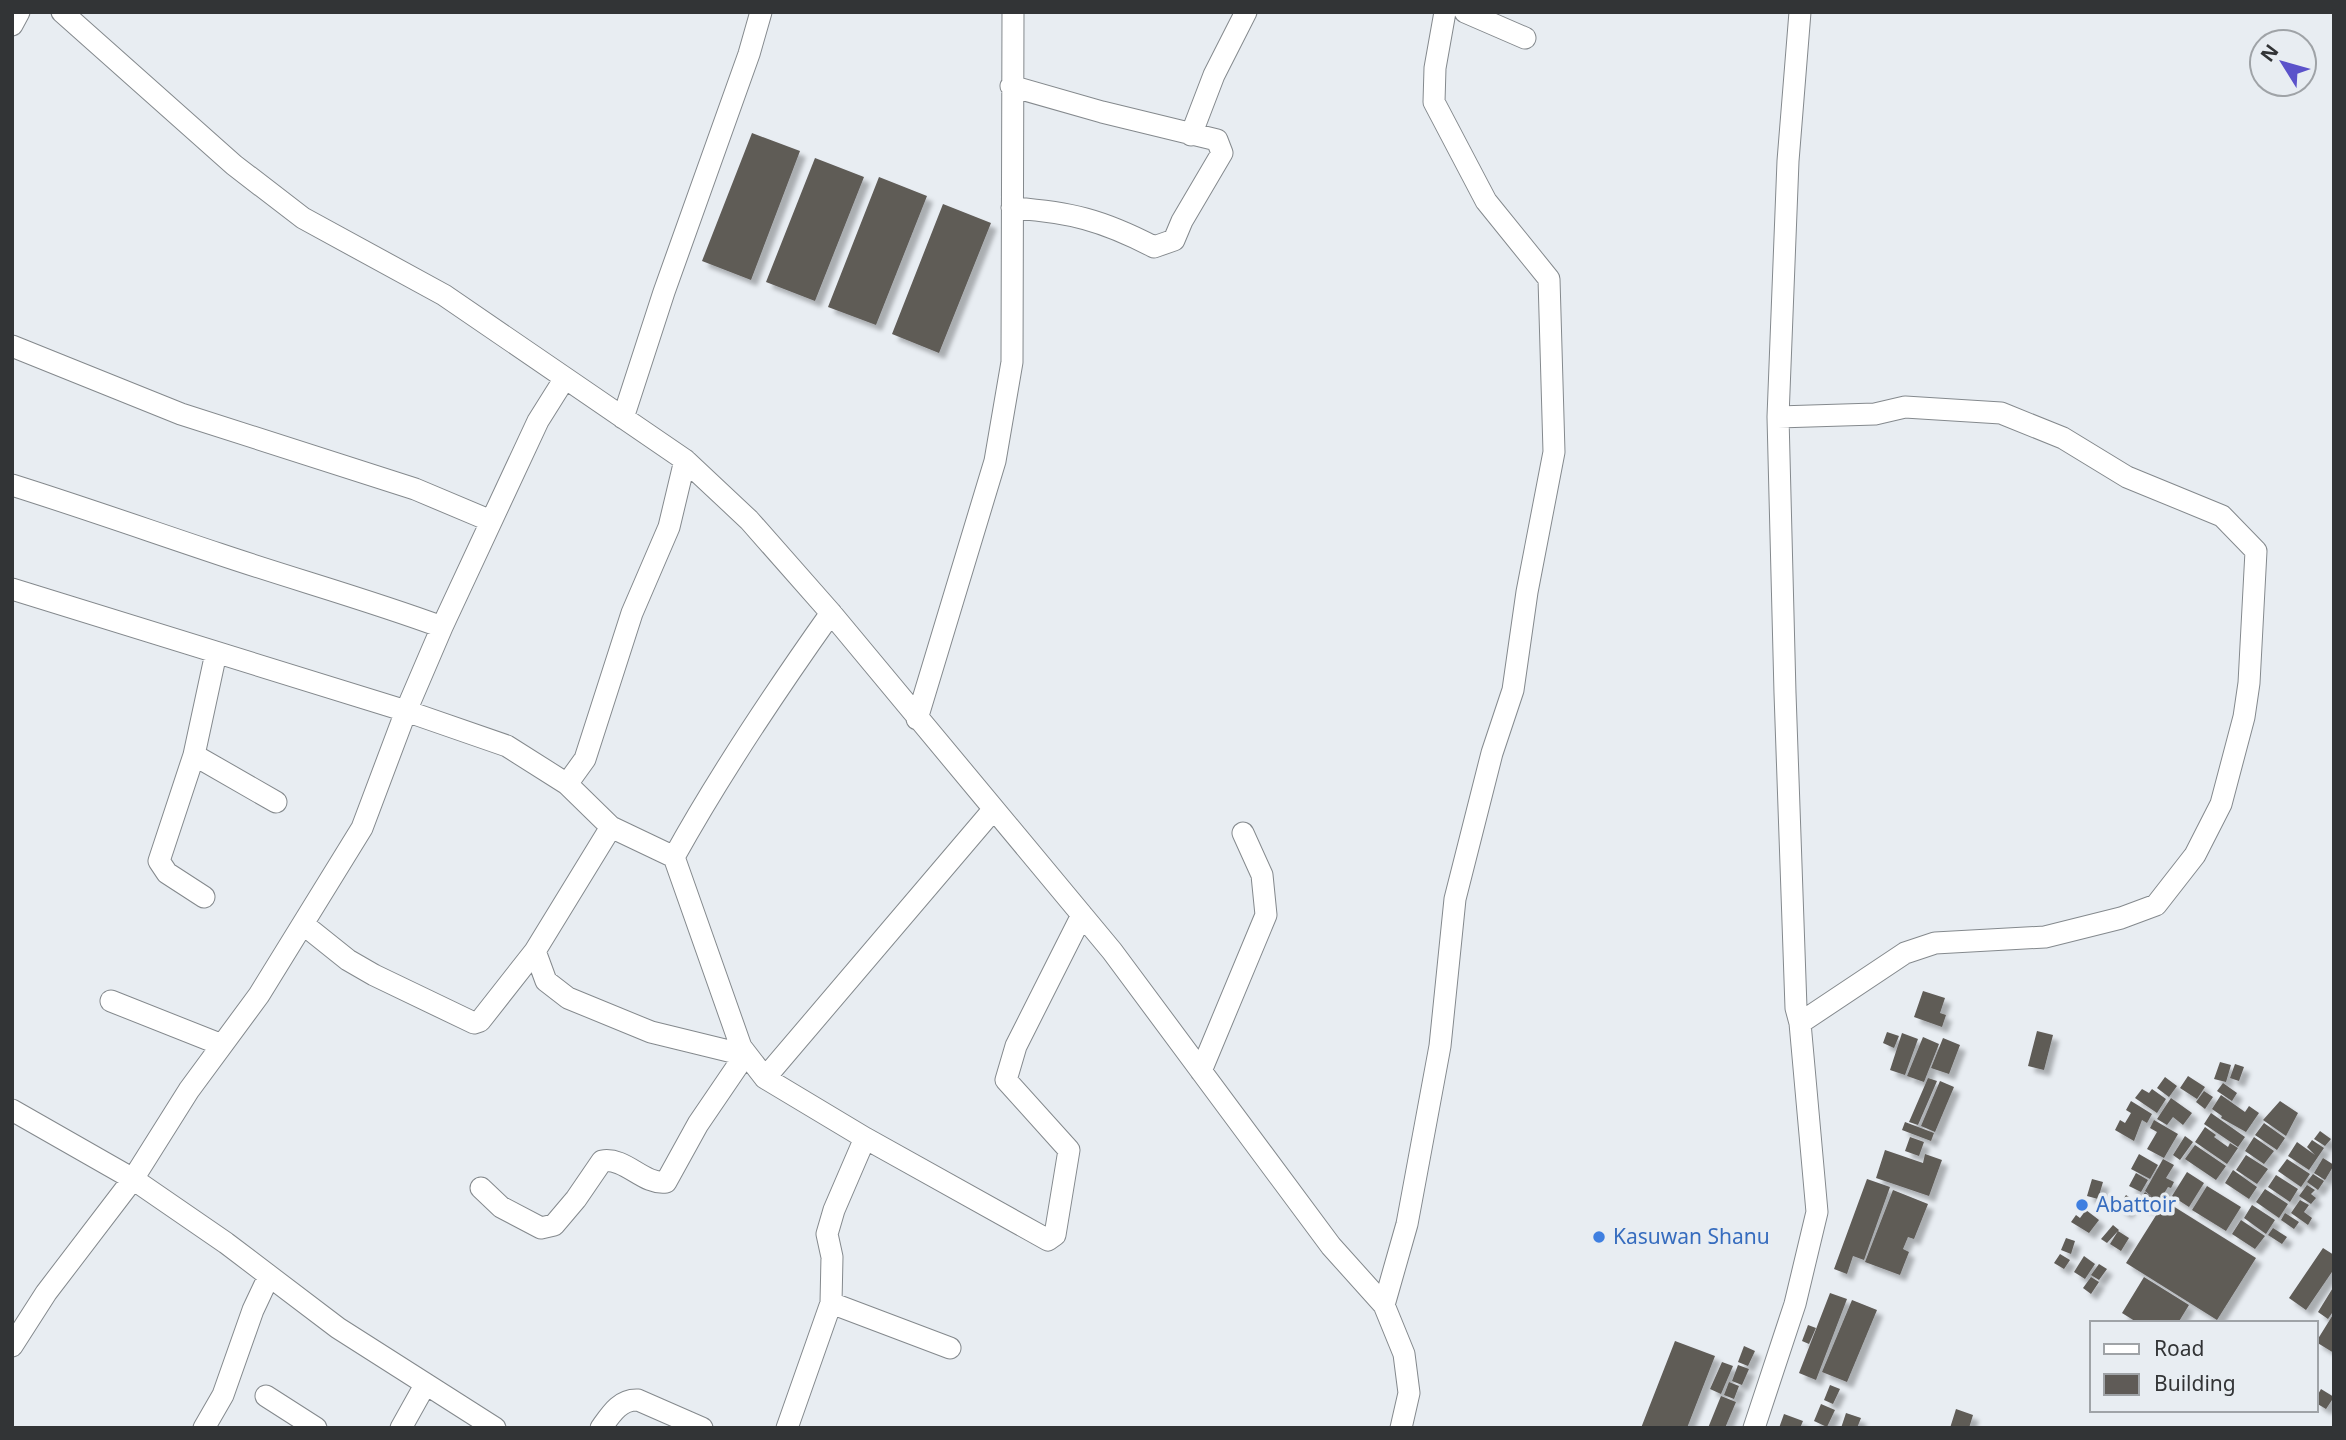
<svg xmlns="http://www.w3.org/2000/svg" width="2346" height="1440" viewBox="0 0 2346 1440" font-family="'Noto Sans',sans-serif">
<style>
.building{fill:#5f5b57;filter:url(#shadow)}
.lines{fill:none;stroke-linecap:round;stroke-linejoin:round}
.minor-casing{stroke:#84898d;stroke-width:23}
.minor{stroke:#fff;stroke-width:21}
.shop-dot{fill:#3f7fe0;stroke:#e8edf2;stroke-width:2.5}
.labels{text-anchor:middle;stroke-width:7;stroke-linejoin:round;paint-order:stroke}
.shop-label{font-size:21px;fill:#366cbe;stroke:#e8edf2;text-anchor:start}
</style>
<defs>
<filter id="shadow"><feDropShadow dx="6" dy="6" stdDeviation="2" flood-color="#0004"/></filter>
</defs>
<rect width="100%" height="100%" fill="#e8edf2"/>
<path class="building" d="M 752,133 L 800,151 L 751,280 L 702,261 Z
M 815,158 L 864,177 L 815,301 L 766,282 Z
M 879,177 L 927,196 L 876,325 L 828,307 Z
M 943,204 L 991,223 L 939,353 L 892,334 Z
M 1923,991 L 1945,998 L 1940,1013 L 1946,1015 L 1942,1027 L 1914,1017 Z
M 2037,1031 L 2053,1035 L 2044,1070 L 2028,1066 Z
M 1887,1032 L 1899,1036 L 1894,1048 L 1883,1043 Z
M 1902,1033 L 1918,1039 L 1905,1075 L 1890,1070 Z
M 1923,1037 L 1939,1044 L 1924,1082 L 1907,1076 Z
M 1943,1038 L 1960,1045 L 1949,1074 L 1931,1068 Z
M 2220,1062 L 2231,1065 L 2226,1082 L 2214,1079 Z
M 2235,1064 L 2244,1067 L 2239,1081 L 2230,1078 Z
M 2188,1076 L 2205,1087 L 2197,1099 L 2180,1088 Z
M 2165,1077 L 2177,1086 L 2169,1097 L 2157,1088 Z
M 1928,1078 L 1937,1081 L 1918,1125 L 1909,1122 Z
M 1940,1081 L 1954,1087 L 1935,1132 L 1921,1126 Z
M 2223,1083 L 2237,1093 L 2232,1101 L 2217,1091 Z
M 2142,1089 L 2149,1093 L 2152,1089 L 2166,1099 L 2157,1113 L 2135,1098 Z
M 2204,1091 L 2213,1097 L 2205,1109 L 2196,1102 Z
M 2221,1095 L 2245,1112 L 2249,1106 L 2259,1113 L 2246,1132 L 2221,1118 L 2222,1116 L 2212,1109 Z
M 2171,1098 L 2192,1113 L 2183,1125 L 2173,1117 L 2167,1125 L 2157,1119 Z
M 2131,1101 L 2152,1114 L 2147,1123 L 2142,1120 L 2134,1141 L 2115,1130 L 2120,1120 L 2125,1123 L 2131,1113 L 2126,1110 Z
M 2280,1101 L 2298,1113 L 2286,1136 L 2263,1120 Z
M 2211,1113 L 2245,1137 L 2238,1147 L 2204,1124 Z
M 2154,1120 L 2178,1134 L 2164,1158 L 2147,1149 L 2157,1132 L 2150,1128 Z
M 1905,1122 L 1934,1133 L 1931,1141 L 1902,1130 Z
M 2264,1123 L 2285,1138 L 2277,1150 L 2255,1135 Z
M 2205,1127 L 2216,1135 L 2214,1137 L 2228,1147 L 2230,1143 L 2238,1148 L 2227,1164 L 2195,1142 Z
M 2320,1131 L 2331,1139 L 2325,1146 L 2314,1139 Z
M 2185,1136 L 2193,1142 L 2180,1160 L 2173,1155 Z
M 1910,1137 L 1924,1142 L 1919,1156 L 1905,1151 Z
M 2254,1137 L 2274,1151 L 2264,1164 L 2245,1151 Z
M 2312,1140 L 2324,1148 L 2309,1170 L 2288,1156 L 2297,1142 L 2315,1155 L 2307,1147 Z
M 2195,1145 L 2226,1166 L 2216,1180 L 2185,1159 Z
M 1885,1150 L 1923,1163 L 1925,1154 L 1942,1160 L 1929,1196 L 1876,1178 Z
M 2139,1154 L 2158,1165 L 2150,1179 L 2131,1169 Z
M 2246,1155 L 2268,1169 L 2257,1184 L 2236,1170 Z
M 2323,1158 L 2334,1165 L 2325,1180 L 2314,1173 Z
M 2163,1159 L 2174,1165 L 2166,1178 L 2174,1182 L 2171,1188 L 2168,1187 L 2160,1200 L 2155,1197 L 2148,1209 L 2138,1203 L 2145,1192 L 2152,1197 L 2145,1191 Z
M 2287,1159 L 2310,1174 L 2301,1187 L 2278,1171 Z
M 2233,1170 L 2257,1187 L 2249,1199 L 2225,1183 Z
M 2187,1172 L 2204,1183 L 2189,1207 L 2172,1196 Z
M 2136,1173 L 2148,1180 L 2141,1192 L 2129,1186 Z
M 2313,1174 L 2324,1181 L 2318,1190 L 2307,1182 Z
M 2276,1175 L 2298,1189 L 2290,1202 L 2268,1187 Z
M 1867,1179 L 1890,1187 L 1864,1260 L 1853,1256 L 1847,1274 L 1834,1269 Z
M 2092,1179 L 2103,1182 L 2098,1199 L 2087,1196 Z
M 2307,1185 L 2315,1190 L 2311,1194 L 2316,1198 L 2311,1204 L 2299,1196 Z
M 2207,1186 L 2241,1207 L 2226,1231 L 2192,1210 Z
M 2265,1189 L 2288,1204 L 2279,1218 L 2256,1202 Z
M 1893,1190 L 1928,1204 L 1914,1239 L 1908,1237 L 1903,1249 L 1909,1252 L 1900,1275 L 1865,1262 Z
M 2126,1195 L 2135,1201 L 2126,1213 L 2118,1207 Z
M 2300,1200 L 2309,1205 L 2304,1212 L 2312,1218 L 2308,1225 L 2291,1213 Z
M 2165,1201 L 2256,1258 L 2217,1320 L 2126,1263 Z
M 2252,1205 L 2275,1220 L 2266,1234 L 2244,1218 Z
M 2086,1210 L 2099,1220 L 2089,1233 L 2071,1222 L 2076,1215 L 2080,1218 Z
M 2285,1213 L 2299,1222 L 2294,1229 L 2281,1220 Z
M 2241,1220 L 2265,1236 L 2255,1249 L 2232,1234 Z
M 2113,1225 L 2119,1230 L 2107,1243 L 2101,1239 Z
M 2273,1228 L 2287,1237 L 2282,1244 L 2268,1235 Z
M 2118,1231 L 2129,1238 L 2121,1251 L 2110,1244 Z
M 2066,1238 L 2075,1241 L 2071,1254 L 2061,1250 Z
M 2323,1248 L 2334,1255 L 2334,1269 L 2306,1310 L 2289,1298 Z
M 2060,1254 L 2070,1260 L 2064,1269 L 2054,1263 Z
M 2084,1256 L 2095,1264 L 2085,1279 L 2074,1272 Z
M 2099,1264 L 2107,1269 L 2099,1280 L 2091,1275 Z
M 2091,1277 L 2099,1282 L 2091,1294 L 2083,1288 Z
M 2144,1277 L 2189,1305 L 2178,1323 L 2138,1323 L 2122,1313 Z
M 2334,1286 L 2334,1310 L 2328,1319 L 2318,1312 Z
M 1830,1293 L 1847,1299 L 1816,1380 L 1799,1373 Z
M 1852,1300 L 1877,1310 L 1847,1382 L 1822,1372 Z
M 2334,1313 L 2334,1353 L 2316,1342 Z
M 1808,1325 L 1816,1328 L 1809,1344 L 1802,1341 Z
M 1675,1341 L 1715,1356 L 1687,1428 L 1641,1428 Z
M 1744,1346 L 1755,1351 L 1748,1366 L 1738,1362 Z
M 1722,1362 L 1733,1366 L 1721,1394 L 1710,1389 Z
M 1738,1365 L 1749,1369 L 1742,1385 L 1732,1381 Z
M 1729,1382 L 1739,1386 L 1734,1399 L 1724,1395 Z
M 1830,1385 L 1840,1389 L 1833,1404 L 1824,1400 Z
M 2321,1389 L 2334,1397 L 2326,1409 L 2316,1403 L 2316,1398 Z
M 1721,1396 L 1736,1402 L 1725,1428 L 1708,1428 Z
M 1821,1404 L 1835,1410 L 1827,1427 L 1814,1421 Z
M 1956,1409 L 1973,1415 L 1969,1428 L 1950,1428 Z
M 1846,1413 L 1861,1418 L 1857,1428 L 1841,1428 Z
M 1784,1414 L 1803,1421 L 1800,1428 L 1779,1428 Z"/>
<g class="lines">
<defs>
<path id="minor" d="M 62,12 L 234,165 L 303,218 L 444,295 L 685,460 L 749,520 L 831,613 L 1112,951 L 1331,1246 L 1384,1305 L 1404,1354 L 1409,1393 L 1401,1428
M 1465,12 L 1525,38
M 12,25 L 19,12
M 1011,86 L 1102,112 L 1217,140 L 1222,153 L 1182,221 L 1174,240 L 1154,247 C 1102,220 1070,212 1012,208
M 1191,135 L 1214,75 L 1246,12
M 12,346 L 181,414 L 415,489 L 491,521
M 1778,417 L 1875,414 L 1905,407 L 2001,413 L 2063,438 L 2127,477 L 2222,516 L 2256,551 L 2249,683 L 2244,717 L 2221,804 L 2195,855 L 2156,905 L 2121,918 L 2045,937 L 1935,943 L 1905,953 L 1800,1023
M 623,418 L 664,292 L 749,54 L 761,12
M 12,485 C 82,507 150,531 219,554 C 293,579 369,600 442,627
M 12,589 L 406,711 L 507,746 L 567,784 L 611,827 L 674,857 L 741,1047 L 765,1078 L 865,1138 L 1048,1240 L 1055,1235 L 1069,1150 L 1006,1080 L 1016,1046 L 1082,915
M 917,719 L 995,461 L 1012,362 L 1013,12
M 194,755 L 276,802
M 567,784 L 585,759 L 632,613 L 669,527 L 685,460
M 674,857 C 721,772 775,692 831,613
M 204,897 L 167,873 L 159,861 L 194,755 L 216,653
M 303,924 L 348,960 L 374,975 L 474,1023 L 480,1021 L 535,951 L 611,827
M 111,1001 L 222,1045
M 1201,1071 L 1266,915 L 1262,875 L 1243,833
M 765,1078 L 993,810
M 12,1110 L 133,1179 L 226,1243 L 338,1328 L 495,1428
M 481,1188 L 501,1207 L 541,1228 L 554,1225 L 576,1199 L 602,1161 C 626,1157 643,1185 666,1182 L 698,1124 L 745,1055 L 651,1032 L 568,998 L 546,981 L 535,951
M 831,1303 L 950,1348
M 1384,1305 L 1407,1224 L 1440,1046 L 1455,899 L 1492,753 L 1513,690 L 1527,592 L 1554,452 L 1549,279 L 1486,201 L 1434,102 L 1435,68 L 1445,12
M 12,1346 L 46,1293 L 133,1179 L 189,1090 L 259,995 L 362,828 L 406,711 L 442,627 L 538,421 L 565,378
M 266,1396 L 316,1428
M 204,1428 L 223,1395 L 253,1310 L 269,1276
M 401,1428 L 425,1385
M 601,1428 C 611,1414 620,1399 638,1400 L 702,1428
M 787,1428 L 831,1303 L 832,1257 L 827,1234 L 834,1210 L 865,1138
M 1754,1428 L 1795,1304 L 1817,1212 L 1800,1023 L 1796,1008 L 1785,693 L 1778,417 L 1788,161 L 1800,12"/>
</defs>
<use href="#minor" class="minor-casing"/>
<use href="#minor" class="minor"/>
</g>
<g class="shop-dot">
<circle cx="2082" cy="1205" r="7"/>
<circle cx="1599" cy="1237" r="7"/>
</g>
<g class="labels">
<g class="shop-label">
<text x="2096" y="1212">Abattoir</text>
<text x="1613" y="1244">Kasuwan Shanu</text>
</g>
</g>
<rect width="2346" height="1440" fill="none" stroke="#323436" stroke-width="28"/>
<rect x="2090" y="1321" width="228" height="91" fill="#e8edf2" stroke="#9fa3a7" stroke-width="2"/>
<rect x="2104" y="1344" width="35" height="10" fill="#ffffff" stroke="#9fa3a7" stroke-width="2"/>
<text x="2154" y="1356" font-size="21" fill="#323436">Road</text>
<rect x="2104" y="1374" width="35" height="21" fill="#5f5b57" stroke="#9fa3a7" stroke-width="2"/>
<text x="2154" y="1391" font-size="21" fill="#323436">Building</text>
<g transform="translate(2283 63) rotate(307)"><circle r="33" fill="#e8edf2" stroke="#9fa3a7" stroke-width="2"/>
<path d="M0-5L12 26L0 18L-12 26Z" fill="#5b52ca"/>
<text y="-10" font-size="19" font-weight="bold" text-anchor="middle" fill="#323436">N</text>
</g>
</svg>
